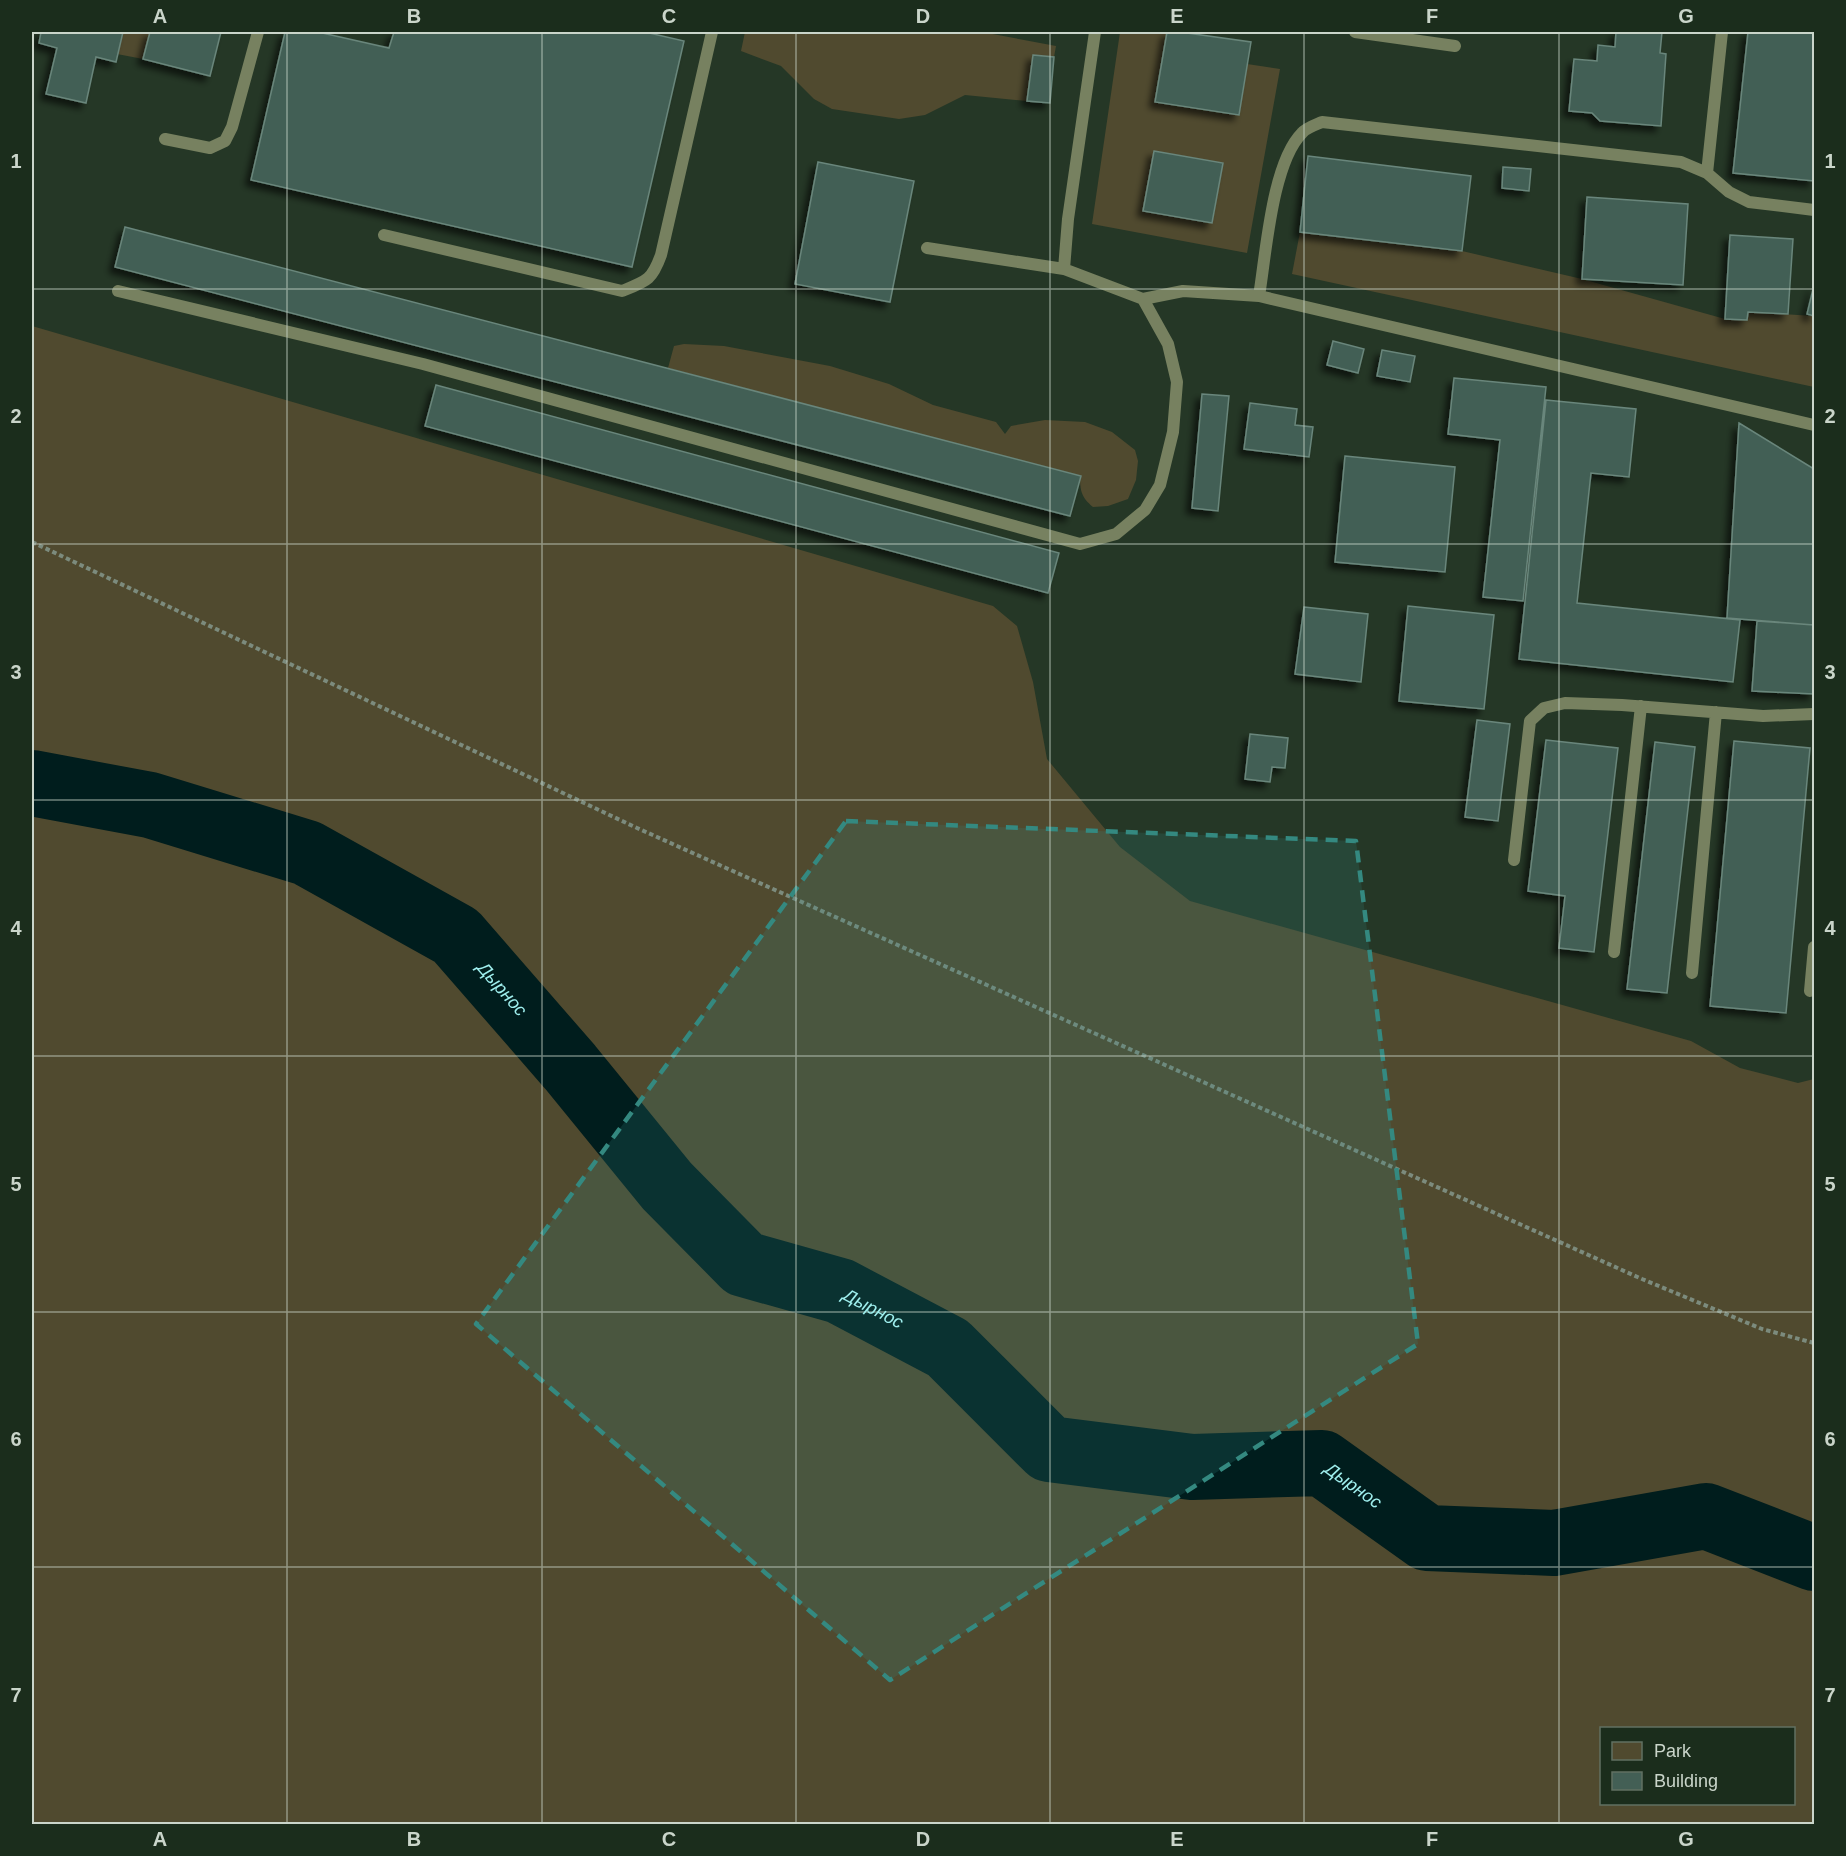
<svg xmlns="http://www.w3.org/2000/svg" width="1846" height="1856" viewBox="0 0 1846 1856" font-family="Helvetica,sans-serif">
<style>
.green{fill:#504a2f;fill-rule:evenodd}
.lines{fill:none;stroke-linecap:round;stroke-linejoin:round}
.river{stroke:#001d1d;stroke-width:66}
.building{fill:#435f55;stroke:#69867b;stroke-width:1.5;filter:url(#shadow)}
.path{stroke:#7c8b7d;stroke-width:4;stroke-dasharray:4.5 3;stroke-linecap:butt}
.lane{stroke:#778160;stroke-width:12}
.marked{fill:#348980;fill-opacity:0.2;stroke:#348980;stroke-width:4.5;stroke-dasharray:12 8;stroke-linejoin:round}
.grid{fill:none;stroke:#cad5ca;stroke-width:1.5;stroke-opacity:0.55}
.labels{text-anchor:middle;stroke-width:4.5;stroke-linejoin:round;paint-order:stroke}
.water-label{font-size:18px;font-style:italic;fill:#9fefee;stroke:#1b2d1c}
.neatline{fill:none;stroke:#cad5ca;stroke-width:2}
.grid-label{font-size:20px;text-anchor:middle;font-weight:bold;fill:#cad5ca}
</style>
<defs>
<filter id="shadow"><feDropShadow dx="-5.5" dy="5.5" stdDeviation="3" flood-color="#0009"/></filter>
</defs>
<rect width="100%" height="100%" fill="#253726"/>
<path class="green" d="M 123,32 L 150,32 L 143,59 L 117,54 Z
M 745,32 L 982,32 L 1056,46 L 1054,57 L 1033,55 L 1027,101 L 965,95 L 925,115 L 899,119 L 832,109 L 814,99 L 781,66 L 741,51 Z
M 1120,32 L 1167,32 L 1156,102 L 1239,115 L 1247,64 L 1280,69 L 1247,253 L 1092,224 ZM 1154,151 L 1222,163 L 1211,223 L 1144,211 Z
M 1300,232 L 1462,251 L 1582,279 L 1725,319 L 1747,320 L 1748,312 L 1814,316 L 1814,387 L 1292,274 Z
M 32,326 L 993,606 L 1017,626 L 1033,682 L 1047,759 L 1120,847 L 1190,901 L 1691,1041 L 1740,1068 L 1798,1083 L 1814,1079 L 1814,1824 L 32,1824 ZM 1602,1728 L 1794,1728 L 1794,1804 L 1602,1804 Z
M 684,344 L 724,346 L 830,366 L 889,384 L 933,405 L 996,422 L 1005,434 L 1011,426 L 1045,420 L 1085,422 L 1112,432 L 1135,450 L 1138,461 L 1136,480 L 1128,499 L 1108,506 L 1093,507 C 1081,497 1080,490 1080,476 L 668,368 L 674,346 Z"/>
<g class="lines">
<path class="river" id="s1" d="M 32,783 L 150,805 L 307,853 L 456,936 L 570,1067 L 667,1186 L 744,1264 L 840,1291 L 948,1348 L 1049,1449 L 1192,1467 L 1322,1463 L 1427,1538 L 1554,1543 L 1706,1516 L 1814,1558"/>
</g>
<path class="building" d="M 41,32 L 123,32 L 116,62 L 96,57 L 86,103 L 46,94 L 57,48 L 39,43 Z
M 150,32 L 221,32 L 210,76 L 143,59 Z
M 285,32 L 318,32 L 389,48 L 394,32 L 645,32 L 684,41 L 632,267 L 251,180 Z
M 1167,32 L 1180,32 L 1251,42 L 1239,115 L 1155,102 Z
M 1616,32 L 1662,32 L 1660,53 L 1666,54 L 1661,126 L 1600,121 L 1592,113 L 1569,111 L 1574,59 L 1597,61 L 1598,45 L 1615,47 Z
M 1748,32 L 1814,32 L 1814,181 L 1733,173 Z
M 1033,55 L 1054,57 L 1050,103 L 1027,101 Z
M 1154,151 L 1223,163 L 1212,223 L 1143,211 Z
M 1308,156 L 1471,176 L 1462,251 L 1300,232 Z
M 818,162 L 914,181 L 890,302 L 795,284 Z
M 1503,167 L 1531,169 L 1529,191 L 1502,188 Z
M 1587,197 L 1688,204 L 1683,285 L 1582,279 Z
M 125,227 L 1081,476 L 1070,516 L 115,267 Z
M 1730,235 L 1793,239 L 1788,314 L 1748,312 L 1747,320 L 1725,319 Z
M 1814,285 L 1814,316 L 1807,314 Z
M 1333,341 L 1364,349 L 1358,373 L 1327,365 Z
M 1382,350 L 1415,356 L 1410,382 L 1377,376 Z
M 1454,378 L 1546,387 L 1523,601 L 1483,597 L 1500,440 L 1448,434 Z
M 436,385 L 1059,553 L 1048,593 L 425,426 Z
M 1202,394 L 1229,396 L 1218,511 L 1192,508 Z
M 1546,400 L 1636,409 L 1629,477 L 1591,473 L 1577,603 L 1740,620 L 1733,682 L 1519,659 Z
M 1250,403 L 1297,409 L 1295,425 L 1313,427 L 1309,457 L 1244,449 Z
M 1739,423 L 1814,469 L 1814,625 L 1727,618 Z
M 1345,456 L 1455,467 L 1445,572 L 1335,562 Z
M 1408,606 L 1494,615 L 1484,709 L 1399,701 Z
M 1304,607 L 1368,614 L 1361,682 L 1295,674 Z
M 1757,621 L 1814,625 L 1814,694 L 1752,691 Z
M 1477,720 L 1510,724 L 1498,821 L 1465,817 Z
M 1250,734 L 1288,738 L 1285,768 L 1272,767 L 1270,782 L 1245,779 Z
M 1546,740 L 1618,748 L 1594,952 L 1559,948 L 1565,896 L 1528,891 Z
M 1734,741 L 1810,748 L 1786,1013 L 1710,1006 Z
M 1655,742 L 1695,747 L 1667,993 L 1627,989 Z"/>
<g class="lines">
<path class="path" d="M 32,542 L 637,828 L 1642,1279 L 1762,1329 L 1814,1343"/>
<path class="lane" d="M 1355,32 L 1455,46
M 165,139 L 210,148 L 225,141 L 232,127 L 258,32
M 1707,173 L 1722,32
M 384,235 L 622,291 C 647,281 652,280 661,255 L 712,32
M 927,248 L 1064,269 L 1143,299 L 1183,291 L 1259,296 L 1814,425
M 1064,269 L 1068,219 L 1095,32
M 118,291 L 423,364 L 1080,544 L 1116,534 L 1145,510 L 1160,485 L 1173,432 L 1177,382 L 1168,344 L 1143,299
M 1259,296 C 1266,254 1272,163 1302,133 C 1306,128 1315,125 1322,122 L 1681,162 L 1707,173 L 1729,192 L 1749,202 L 1814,210
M 1514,860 L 1530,721 L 1544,708 L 1565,703 L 1622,705 L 1763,716 L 1814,714
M 1614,952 L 1641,706
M 1692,973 L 1716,712
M 1810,991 L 1814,947"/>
</g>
<path class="marked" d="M 846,821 L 1356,841 L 1418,1344 L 890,1680 L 476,1324 Z"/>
<path class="grid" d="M 287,32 L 287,1824M 542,32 L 542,1824M 796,32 L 796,1824M 1050,32 L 1050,1824M 1304,32 L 1304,1824M 1559,32 L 1559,1824M 32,289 L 1814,289M 32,544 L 1814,544M 32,800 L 1814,800M 32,1056 L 1814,1056M 32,1312 L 1814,1312M 32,1567 L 1814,1567"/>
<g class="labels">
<g class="water-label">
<text dy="6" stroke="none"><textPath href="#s1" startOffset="525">Дырнос</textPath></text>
<text dy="6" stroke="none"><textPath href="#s1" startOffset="1029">Дырнос</textPath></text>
<text dy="6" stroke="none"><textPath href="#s1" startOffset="1569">Дырнос</textPath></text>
</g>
</g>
<rect width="1846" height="1856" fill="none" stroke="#1b2d1c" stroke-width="66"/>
<rect x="1600" y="1727" width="195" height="78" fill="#1b2d1c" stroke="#617062" stroke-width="1.5"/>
<rect x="1612" y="1742" width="30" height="18" fill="#504a2f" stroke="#617062" stroke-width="1.5"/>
<text x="1654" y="1757" font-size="18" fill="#cad5ca">Park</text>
<rect x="1612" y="1772" width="30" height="18" fill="#435f55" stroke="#617062" stroke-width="1.5"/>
<text x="1654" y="1787" font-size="18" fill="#cad5ca">Building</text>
<rect x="33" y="33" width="1780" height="1790" class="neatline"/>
<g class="grid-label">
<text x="160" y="23">A</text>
<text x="414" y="23">B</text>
<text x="669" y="23">C</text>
<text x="923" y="23">D</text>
<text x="1177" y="23">E</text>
<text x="1432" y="23">F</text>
<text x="1686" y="23">G</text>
<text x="16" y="168">1</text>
<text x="1830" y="168">1</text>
<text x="16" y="423">2</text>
<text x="1830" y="423">2</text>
<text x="16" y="679">3</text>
<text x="1830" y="679">3</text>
<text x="16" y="935">4</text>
<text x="1830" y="935">4</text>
<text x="16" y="1191">5</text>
<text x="1830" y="1191">5</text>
<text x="16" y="1446">6</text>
<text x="1830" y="1446">6</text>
<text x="16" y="1702">7</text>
<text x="1830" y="1702">7</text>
<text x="160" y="1846">A</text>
<text x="414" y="1846">B</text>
<text x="669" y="1846">C</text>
<text x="923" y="1846">D</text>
<text x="1177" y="1846">E</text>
<text x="1432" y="1846">F</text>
<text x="1686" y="1846">G</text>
</g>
</svg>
